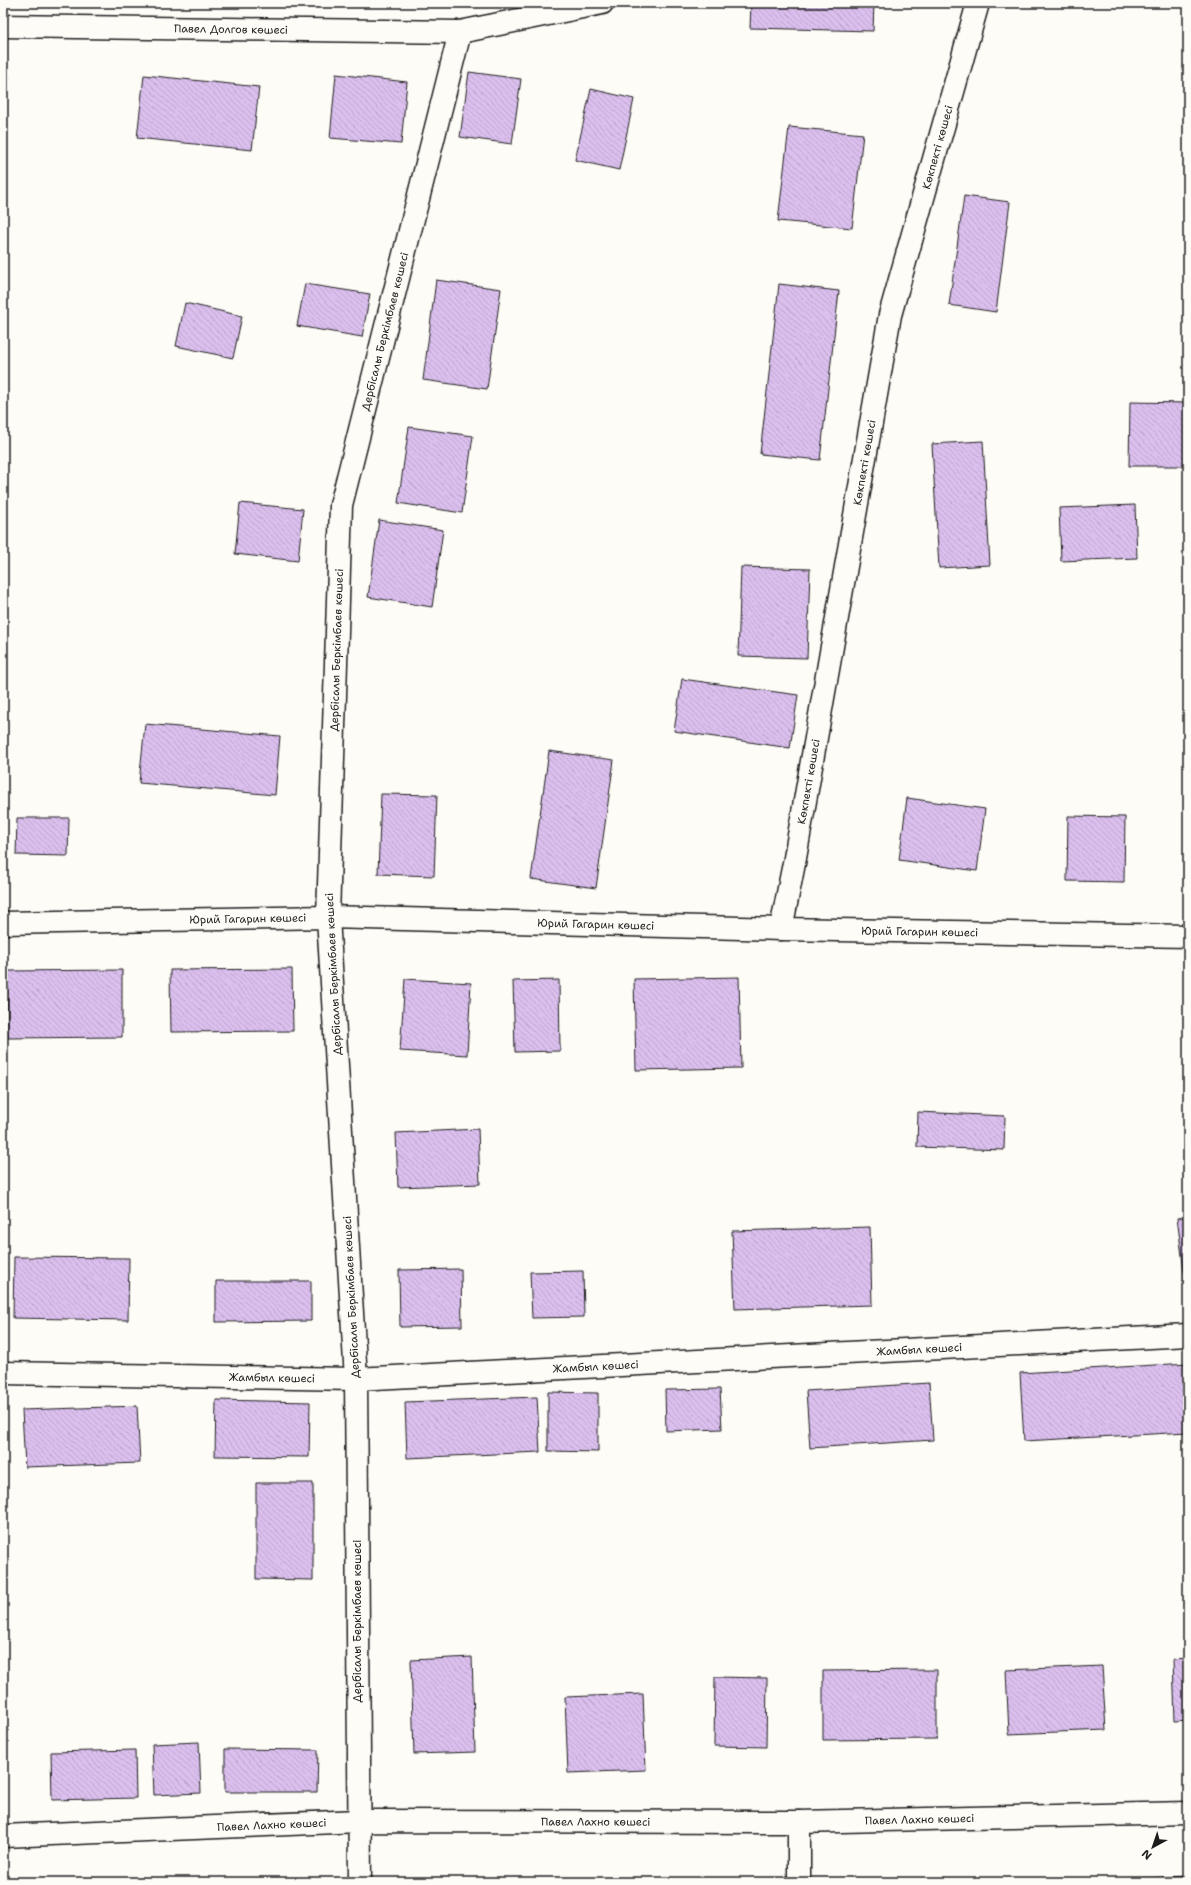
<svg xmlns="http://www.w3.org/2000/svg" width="1191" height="1885" viewBox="0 0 1191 1885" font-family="'Shantell Sans',sans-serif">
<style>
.building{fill:url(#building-back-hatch);stroke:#1c1c1c}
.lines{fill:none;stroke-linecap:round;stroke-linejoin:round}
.minor-casing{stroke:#1c1c1c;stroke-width:25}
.minor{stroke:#fdfcf7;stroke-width:22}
.labels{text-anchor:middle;stroke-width:3.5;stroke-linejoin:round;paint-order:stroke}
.street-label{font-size:11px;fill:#1c1c1c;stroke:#fdfcf7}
</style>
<defs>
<pattern id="building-back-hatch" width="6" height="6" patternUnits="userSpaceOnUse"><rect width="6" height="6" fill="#dbbfee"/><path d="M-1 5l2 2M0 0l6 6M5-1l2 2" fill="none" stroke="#bba4cc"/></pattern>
</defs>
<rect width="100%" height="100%" fill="#fdfcf7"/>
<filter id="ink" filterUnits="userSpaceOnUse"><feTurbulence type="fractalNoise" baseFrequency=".025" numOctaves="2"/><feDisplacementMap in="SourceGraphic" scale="8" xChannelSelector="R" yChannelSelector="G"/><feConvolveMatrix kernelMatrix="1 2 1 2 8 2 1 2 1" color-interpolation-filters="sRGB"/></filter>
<g filter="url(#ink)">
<path class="building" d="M 751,3 L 874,3 L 873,31 L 750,28 Z
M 469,72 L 521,79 L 512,144 L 460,137 Z
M 336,74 L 407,82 L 401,144 L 330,138 Z
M 3,75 L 9,76 L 3,112 Z
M 144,75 L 259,87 L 252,150 L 137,138 Z
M 591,89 L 634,99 L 619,170 L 575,160 Z
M 789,127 L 863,134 L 852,228 L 778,221 Z
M 964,196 L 1010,202 L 996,312 L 949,305 Z
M 436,280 L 501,289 L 487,389 L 423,380 Z
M 305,284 L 370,294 L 362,337 L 297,326 Z
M 779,284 L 839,291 L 820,460 L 760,454 Z
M 185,303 L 242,316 L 233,358 L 176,346 Z
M 1130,402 L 1188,403 L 1188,466 L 1129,466 Z
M 409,427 L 473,436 L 462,513 L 398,503 Z
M 983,441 L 990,565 L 939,568 L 932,444 Z
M 240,503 L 303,509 L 298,561 L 235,554 Z
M 1135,505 L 1137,558 L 1061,561 L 1059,508 Z
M 379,520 L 443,530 L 432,607 L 368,597 Z
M 741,567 L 810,569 L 807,658 L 738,656 Z
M 682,679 L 798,695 L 790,748 L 674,731 Z
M 145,724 L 280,736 L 275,795 L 139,783 Z
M 549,751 L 614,760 L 596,888 L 531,879 Z
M 381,794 L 437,795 L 434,876 L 378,874 Z
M 907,798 L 985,809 L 977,871 L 899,860 Z
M 1068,816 L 1125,817 L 1124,882 L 1067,881 Z
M 17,818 L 69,818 L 68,856 L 16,855 Z
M 292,969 L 293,1031 L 171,1032 L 170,970 Z
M 122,970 L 122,1037 L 8,1038 L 7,971 Z
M 739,977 L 741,1068 L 636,1070 L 634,979 Z
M 405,979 L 471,983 L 467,1055 L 400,1051 Z
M 559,980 L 560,1051 L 515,1052 L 513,981 Z
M 918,1112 L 1005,1116 L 1004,1150 L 917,1147 Z
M 478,1129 L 480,1184 L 398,1187 L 396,1133 Z
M 1188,1216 L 1188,1286 L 1186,1286 L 1177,1218 Z
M 870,1227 L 872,1305 L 735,1309 L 732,1231 Z
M 14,1257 L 129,1258 L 128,1320 L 13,1318 Z
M 461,1269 L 462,1326 L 400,1327 L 399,1270 Z
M 583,1271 L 584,1317 L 532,1318 L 530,1272 Z
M 216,1281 L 311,1281 L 311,1321 L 216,1322 Z
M 1188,1363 L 1188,1432 L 1024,1441 L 1020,1373 Z
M 929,1383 L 933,1440 L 810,1448 L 806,1391 Z
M 720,1389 L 722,1429 L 666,1431 L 665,1390 Z
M 548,1392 L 598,1393 L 598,1452 L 548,1451 Z
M 537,1397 L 540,1452 L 407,1458 L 405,1402 Z
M 216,1400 L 310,1402 L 309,1457 L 215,1456 Z
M 137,1406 L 140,1463 L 25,1467 L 22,1410 Z
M 256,1483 L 313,1483 L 313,1580 L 256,1579 Z
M 472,1657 L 475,1752 L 414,1754 L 411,1660 Z
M 1188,1659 L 1188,1720 L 1175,1721 L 1173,1660 Z
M 1102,1666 L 1106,1730 L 1009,1734 L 1006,1670 Z
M 937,1670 L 937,1739 L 823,1740 L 823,1671 Z
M 715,1677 L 767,1678 L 766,1747 L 714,1746 Z
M 643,1694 L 646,1770 L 568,1773 L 565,1697 Z
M 199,1742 L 201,1793 L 154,1795 L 152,1744 Z
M 225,1749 L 318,1750 L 317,1792 L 225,1792 Z
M 135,1750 L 136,1798 L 52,1800 L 51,1752 Z
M 1188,1876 L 1188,1882 L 1123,1882 L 1123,1879 Z"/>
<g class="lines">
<defs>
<g id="minor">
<path id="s1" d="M 3,26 L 460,32 L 602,3"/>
<path id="s2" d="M 3,923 L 328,917 L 781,929 L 1188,936"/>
<path id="s3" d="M 781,929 L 795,858 L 890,315 L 978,3"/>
<path id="s4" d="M 3,1373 L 356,1379 L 1188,1335"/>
<path d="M 799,1822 L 799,1882"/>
<path id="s5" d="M 3,1836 L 359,1821 L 799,1822 L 1188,1813"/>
<path id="s6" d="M 360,1882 L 356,1379 L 328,917 L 341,505 L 460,32"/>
</g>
</defs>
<use href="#minor" class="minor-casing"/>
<use href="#minor" class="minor"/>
</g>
</g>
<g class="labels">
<g class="street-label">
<text dy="4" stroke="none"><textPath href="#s1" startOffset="228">Павел Долгов көшесі</textPath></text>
<text dy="4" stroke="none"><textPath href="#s3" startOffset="798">Көкпекті көшесі</textPath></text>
<text dy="4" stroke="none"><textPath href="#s6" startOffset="1557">Дербісалы Беркімбаев көшесі</textPath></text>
<text dy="4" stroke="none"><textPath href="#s3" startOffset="474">Көкпекті көшесі</textPath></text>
<text dy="4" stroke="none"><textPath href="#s6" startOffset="1233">Дербісалы Беркімбаев көшесі</textPath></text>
<text dy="4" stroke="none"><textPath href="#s3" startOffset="150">Көкпекті көшесі</textPath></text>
<text dy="4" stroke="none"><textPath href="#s2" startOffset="245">Юрий Гагарин көшесі</textPath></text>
<text dy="4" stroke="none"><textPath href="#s2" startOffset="593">Юрий Гагарин көшесі</textPath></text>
<text dy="4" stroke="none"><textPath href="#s2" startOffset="917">Юрий Гагарин көшесі</textPath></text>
<text transform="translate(333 974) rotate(-93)" y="4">Дербісалы Беркімбаев көшесі</text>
<text transform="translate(351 1297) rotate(-93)" y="4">Дербісалы Беркімбаев көшесі</text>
<text dy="4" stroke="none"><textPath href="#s4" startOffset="917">Жамбыл көшесі</textPath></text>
<text dy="4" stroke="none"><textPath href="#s4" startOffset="593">Жамбыл көшесі</textPath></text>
<text dy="4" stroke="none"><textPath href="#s4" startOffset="269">Жамбыл көшесі</textPath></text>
<text transform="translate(357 1621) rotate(-90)" y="4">Дербісалы Беркімбаев көшесі</text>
<text dy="4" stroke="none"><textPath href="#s5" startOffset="917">Павел Лахно көшесі</textPath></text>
<text dy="4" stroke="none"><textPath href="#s5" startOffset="593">Павел Лахно көшесі</textPath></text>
<text dy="4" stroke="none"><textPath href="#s5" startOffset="269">Павел Лахно көшесі</textPath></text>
</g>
</g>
<rect width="1191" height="1885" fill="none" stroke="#fdfcf7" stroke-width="16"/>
<rect x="8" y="8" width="1175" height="1869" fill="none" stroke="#1c1c1c" stroke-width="1.5" filter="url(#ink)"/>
<g transform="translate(1153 1847) rotate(220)" stroke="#fdfcf7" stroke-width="3" paint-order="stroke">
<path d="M0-3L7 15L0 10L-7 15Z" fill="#1c1c1c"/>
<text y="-6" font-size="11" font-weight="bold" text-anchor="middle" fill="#1c1c1c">N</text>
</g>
</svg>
